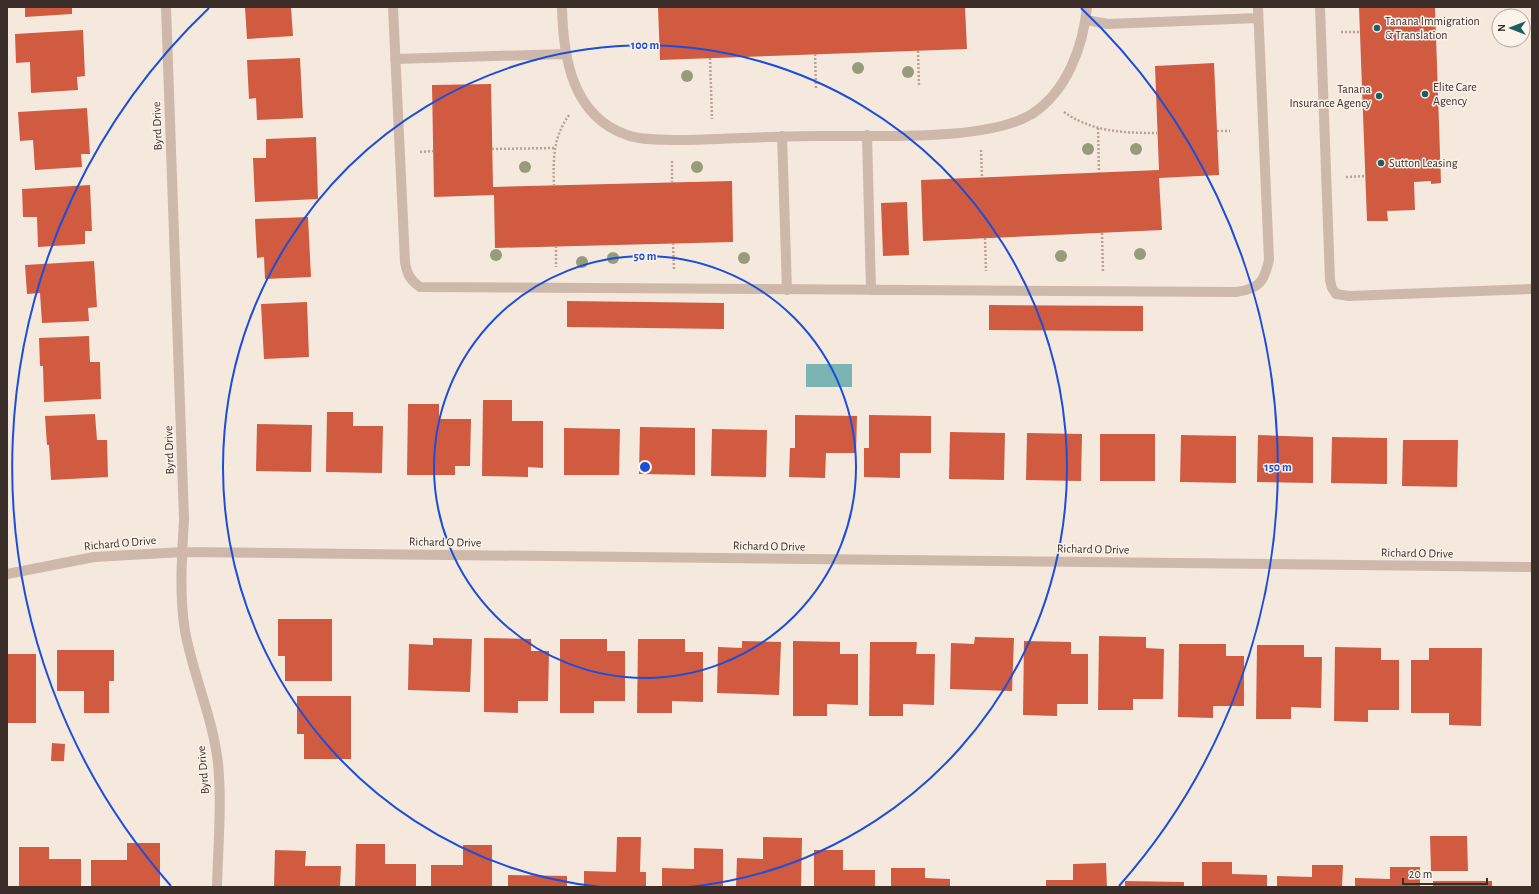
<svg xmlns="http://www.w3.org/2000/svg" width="1539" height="894" viewBox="0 0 1539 894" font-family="'Alegreya Sans',sans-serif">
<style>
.water{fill:#7ab5b4}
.building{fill:#d05b41}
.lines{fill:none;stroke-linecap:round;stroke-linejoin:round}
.path{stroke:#baa192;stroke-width:2.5;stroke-dasharray:2 2;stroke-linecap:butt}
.service{stroke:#ceb8a9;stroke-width:10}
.minor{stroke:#ceb8a9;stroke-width:10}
.tree{fill:#989b7b}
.ring{fill:none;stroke:#1d4ed8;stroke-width:2}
.poi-dot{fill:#1a6060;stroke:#fcf3eb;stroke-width:1.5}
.labels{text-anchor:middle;stroke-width:3;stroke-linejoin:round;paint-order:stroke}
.poi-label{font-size:12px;fill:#3b2e29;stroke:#fcf3eb;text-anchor:start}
.street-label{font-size:12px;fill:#3b2e29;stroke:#fcf3eb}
.centre{fill:#1d4ed8;stroke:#fcf3eb;stroke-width:2}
.ring-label{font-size:12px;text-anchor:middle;font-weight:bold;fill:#1d4ed8;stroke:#fcf3eb;stroke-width:3;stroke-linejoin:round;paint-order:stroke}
</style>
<rect width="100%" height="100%" fill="#f5e9de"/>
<path class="water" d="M 806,364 L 852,364 L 852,387 L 806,387 Z"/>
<path class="building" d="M 25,7 L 72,7 L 72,14 L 25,17 Z
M 245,7 L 291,7 L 293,36 L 247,39 Z
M 658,7 L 965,7 L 967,49 L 660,60 Z
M 1359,7 L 1435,7 L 1441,183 L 1431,184 L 1431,181 L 1414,182 L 1415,210 L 1387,211 L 1388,221 L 1367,221 Z
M 83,30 L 85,76 L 77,77 L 78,90 L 31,93 L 30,62 L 16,63 L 15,34 Z
M 300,58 L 303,118 L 257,120 L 256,98 L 249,99 L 247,60 Z
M 1214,63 L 1219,175 L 1159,178 L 1162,230 L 923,241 L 921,180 L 1159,170 L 1155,66 Z
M 491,84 L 493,187 L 732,181 L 733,242 L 495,248 L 494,195 L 434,197 L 432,85 Z
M 87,108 L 90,154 L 81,154 L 82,167 L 35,170 L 33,140 L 20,141 L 18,112 Z
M 316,137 L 318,199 L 255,202 L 253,158 L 266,158 L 266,139 Z
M 90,185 L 92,231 L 85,231 L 85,244 L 38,247 L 37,217 L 23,217 L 22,189 Z
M 907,202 L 909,255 L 883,256 L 881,203 Z
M 308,217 L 311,277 L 265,279 L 264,257 L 257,258 L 255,219 Z
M 94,261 L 97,307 L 88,308 L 89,321 L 42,323 L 40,293 L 27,294 L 25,265 Z
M 567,301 L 724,303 L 724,329 L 567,327 Z
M 307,302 L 309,357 L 264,359 L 261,304 Z
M 989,305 L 1143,306 L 1143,331 L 989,330 Z
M 89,336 L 90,362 L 100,362 L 101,399 L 44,402 L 43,366 L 40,366 L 39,338 Z
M 483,400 L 512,400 L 512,421 L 543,421 L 543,468 L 528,467 L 528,477 L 482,476 Z
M 408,404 L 439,404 L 439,419 L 471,419 L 470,466 L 455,466 L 455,475 L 407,475 Z
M 327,412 L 353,412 L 353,426 L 383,426 L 382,473 L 326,472 Z
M 95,414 L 97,440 L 107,440 L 108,477 L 51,480 L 49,445 L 47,445 L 45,416 Z
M 795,415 L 857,416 L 856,453 L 826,453 L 825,478 L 789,477 L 790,448 L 795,448 Z
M 869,415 L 931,416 L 931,453 L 900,453 L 900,478 L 864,477 L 864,448 L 869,448 Z
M 257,424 L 312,425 L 311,472 L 256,471 Z
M 640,427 L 695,428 L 695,475 L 639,474 Z
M 564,428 L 620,429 L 619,475 L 564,475 Z
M 712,429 L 767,430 L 766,477 L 711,476 Z
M 950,432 L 1005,433 L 1004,480 L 949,479 Z
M 1027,433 L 1082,434 L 1081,481 L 1026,480 Z
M 1100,434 L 1155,434 L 1155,481 L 1100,481 Z
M 1181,435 L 1236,436 L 1236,483 L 1180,482 Z
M 1258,435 L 1313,437 L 1313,483 L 1257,482 Z
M 1332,437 L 1387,438 L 1387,484 L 1331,483 Z
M 1403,440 L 1458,440 L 1457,487 L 1402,486 Z
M 278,619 L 332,619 L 332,681 L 285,681 L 285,656 L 278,656 Z
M 1099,636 L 1146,637 L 1146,648 L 1164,649 L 1163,699 L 1133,699 L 1133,710 L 1098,710 Z
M 975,637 L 1014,638 L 1012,691 L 950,689 L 951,643 L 974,644 Z
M 433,638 L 472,639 L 470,692 L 408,690 L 409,644 L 433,645 Z
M 484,638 L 531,639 L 531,651 L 549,651 L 548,701 L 518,701 L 518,713 L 484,712 Z
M 560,639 L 607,639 L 607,651 L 625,651 L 625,701 L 594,701 L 594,713 L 560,713 Z
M 638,639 L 685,639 L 685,652 L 703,652 L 703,702 L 672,701 L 672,713 L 637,713 Z
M 742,641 L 781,642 L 779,695 L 717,693 L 718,647 L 742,648 Z
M 793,641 L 840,642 L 840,654 L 858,654 L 858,705 L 827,704 L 827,716 L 793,716 Z
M 1024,641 L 1071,642 L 1071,654 L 1088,654 L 1088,704 L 1057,704 L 1057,716 L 1023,715 Z
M 870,642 L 917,642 L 916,654 L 935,654 L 934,705 L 903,704 L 903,716 L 869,716 Z
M 1179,644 L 1226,644 L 1226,656 L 1244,656 L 1244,706 L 1213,706 L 1213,718 L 1178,717 Z
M 1257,645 L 1304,645 L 1304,657 L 1322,657 L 1321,708 L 1291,707 L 1291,719 L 1256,719 Z
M 1335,647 L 1381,648 L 1381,660 L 1399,660 L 1399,710 L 1368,710 L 1368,722 L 1334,721 Z
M 1429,648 L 1482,648 L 1481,726 L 1449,725 L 1449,713 L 1411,713 L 1411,660 L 1429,660 Z
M 57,650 L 114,650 L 114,681 L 109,681 L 109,713 L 84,713 L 84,691 L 57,691 Z
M 7,654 L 36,654 L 36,723 L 7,723 Z
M 297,696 L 351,696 L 351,759 L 304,759 L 304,734 L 297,734 Z
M 52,743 L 65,744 L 64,761 L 51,761 Z
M 1430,836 L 1467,836 L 1468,871 L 1431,871 Z
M 617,837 L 641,837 L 640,872 L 646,872 L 646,887 L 584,887 L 584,871 L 616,872 Z
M 763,837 L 802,838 L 801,887 L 736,887 L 737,858 L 763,859 Z
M 127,843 L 160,843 L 160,887 L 91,887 L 91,860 L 127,860 Z
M 356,844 L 385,844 L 385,864 L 416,864 L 416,887 L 355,887 Z
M 463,845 L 492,845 L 492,887 L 431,887 L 431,865 L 463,865 Z
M 19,847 L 49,847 L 49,859 L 81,859 L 81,887 L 19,887 Z
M 694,848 L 723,849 L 723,887 L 662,887 L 662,868 L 694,869 Z
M 275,850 L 306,851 L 305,866 L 341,866 L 340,887 L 274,887 Z
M 814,850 L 843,850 L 843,870 L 875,870 L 875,887 L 814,887 Z
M 1202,862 L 1232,862 L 1232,874 L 1267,875 L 1267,887 L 1202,887 Z
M 1106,863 L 1107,887 L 1046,887 L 1046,880 L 1073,880 L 1073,864 Z
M 1312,865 L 1343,865 L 1342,887 L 1277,887 L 1277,876 L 1312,877 Z
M 1390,867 L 1420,867 L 1420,887 L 1355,887 L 1355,878 L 1390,879 Z
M 891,868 L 925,868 L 925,878 L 950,879 L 950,887 L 891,887 Z
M 508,875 L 567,876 L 567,887 L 508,887 Z
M 1125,881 L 1184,882 L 1184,887 L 1125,887 Z
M 1433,881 L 1492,881 L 1492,887 L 1433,887 Z"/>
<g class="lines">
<path class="path" d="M 1341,32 L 1360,32
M 918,51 L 919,85
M 815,54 L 816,89
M 710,58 L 712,119
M 1064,112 C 1092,132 1124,133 1157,133
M 1098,128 L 1099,173
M 1217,131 L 1230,131
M 492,149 L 554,148
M 981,150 L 982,178
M 420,152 L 433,151
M 672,161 L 672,183
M 1346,177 L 1366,176
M 554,186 C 553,159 553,136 570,114
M 1102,233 L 1103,272
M 985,238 L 986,271
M 673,243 L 674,269
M 556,246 L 556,267"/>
<path class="service" d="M 393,7 L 405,262 C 407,274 410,280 420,287 L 1236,292 C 1259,289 1264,282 1269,260 L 1258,7
M 562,7 C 563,57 572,116 627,135 C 644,141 663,139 680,140 C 726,139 773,136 819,136 C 874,135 986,142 1032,114 C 1067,91 1083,47 1087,7
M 1320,7 L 1330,280 L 1332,288 L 1336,294 L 1349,296 L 1532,289
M 1086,20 L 1108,24 L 1258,18
M 395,59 L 565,54
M 867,135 L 871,290
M 782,136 L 787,290"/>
<path class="minor" d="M 166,7 L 184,519 C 182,556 179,594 185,631 C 193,675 213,718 218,763 C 222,804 218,846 217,887
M 7,574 L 94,557 L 183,552 L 1532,567"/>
</g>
<g class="tree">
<circle cx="858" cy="68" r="6"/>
<circle cx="908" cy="72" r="6"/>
<circle cx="687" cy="76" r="6"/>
<circle cx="1088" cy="149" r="6"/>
<circle cx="1136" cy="149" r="6"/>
<circle cx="525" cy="167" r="6"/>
<circle cx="697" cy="167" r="6"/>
<circle cx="1140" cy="254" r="6"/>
<circle cx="496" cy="255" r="6"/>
<circle cx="1061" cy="256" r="6"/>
<circle cx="613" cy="258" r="6"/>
<circle cx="744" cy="258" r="6"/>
<circle cx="582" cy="262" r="6"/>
</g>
<g class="ring">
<circle cx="645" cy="467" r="211"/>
<path d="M601 887A422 422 0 1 1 689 887"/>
<path d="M171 886A633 633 0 0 1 209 8M1081 8A633 633 0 0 1 1119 886"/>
</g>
<g class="poi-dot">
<circle cx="1377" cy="28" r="4"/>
<circle cx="1425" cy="94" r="4"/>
<circle cx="1379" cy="96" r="4"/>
<circle cx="1381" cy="163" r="4"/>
</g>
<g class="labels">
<g class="poi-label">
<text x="1385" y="25">Tanana Immigration<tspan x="1385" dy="14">&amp; Translation</tspan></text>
<text x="1433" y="91">Elite Care<tspan x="1433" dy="14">Agency</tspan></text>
<text x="1371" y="93" text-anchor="end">Tanana<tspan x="1371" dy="14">Insurance Agency</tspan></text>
<text x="1389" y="167">Sutton Leasing</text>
</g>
<g class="street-label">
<text transform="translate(157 126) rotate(-92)" y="4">Byrd Drive</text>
<text transform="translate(169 450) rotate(-92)" y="4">Byrd Drive</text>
<text transform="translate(445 542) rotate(1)" y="4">Richard O Drive</text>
<text transform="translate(120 543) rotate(-5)" y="4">Richard O Drive</text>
<text transform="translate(769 546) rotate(1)" y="4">Richard O Drive</text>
<text transform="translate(1093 549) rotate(1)" y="4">Richard O Drive</text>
<text transform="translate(1417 553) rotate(1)" y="4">Richard O Drive</text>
<text transform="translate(203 770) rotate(-95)" y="4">Byrd Drive</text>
</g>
</g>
<circle cx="645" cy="467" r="6" class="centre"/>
<g class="ring-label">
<text x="645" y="49">100 m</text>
<text x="645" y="260">50 m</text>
<text x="1278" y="471">150 m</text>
</g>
<rect width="1539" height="894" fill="none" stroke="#3b2e29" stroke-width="16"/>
<g transform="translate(1511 28) rotate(270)"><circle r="19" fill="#fcf3eb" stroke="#afa49d"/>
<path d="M0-3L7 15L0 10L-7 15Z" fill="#1a6060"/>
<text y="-6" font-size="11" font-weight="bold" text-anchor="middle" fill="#3b2e29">N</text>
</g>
<path d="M1403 878v6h84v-6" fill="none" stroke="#3b2e29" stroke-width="2"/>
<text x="1409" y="878" font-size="12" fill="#3b2e29" stroke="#fcf3eb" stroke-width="3" paint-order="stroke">20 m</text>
</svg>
